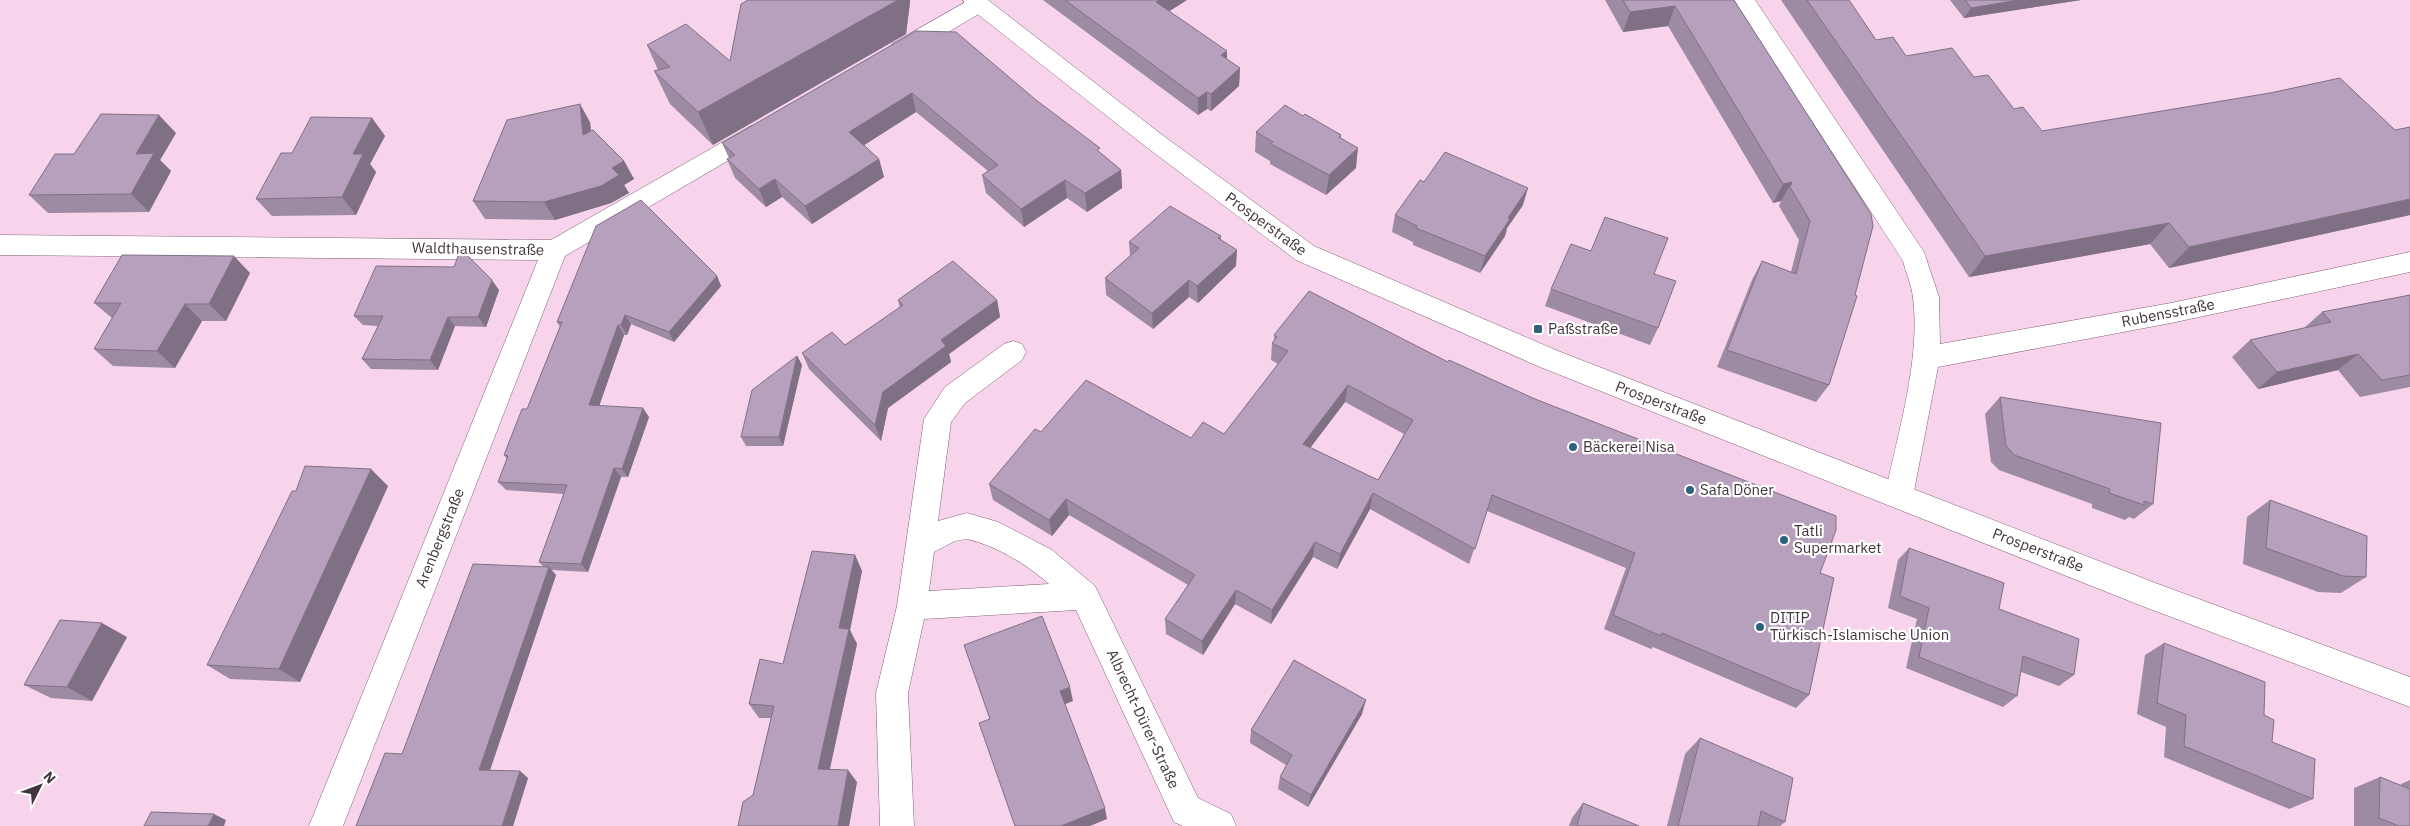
<svg xmlns="http://www.w3.org/2000/svg" width="2410" height="826" viewBox="0 0 2410 826" font-family="'IBM Plex Sans',sans-serif">
<style>
.lines{fill:none;stroke-linecap:round;stroke-linejoin:round}
.street-casing{stroke:#7f6175;stroke-width:1}
.secondary-casing{stroke:#7f6175;stroke-width:1}
.street{fill:#fff;fill-rule:evenodd}
.secondary{fill:#fff;fill-rule:evenodd}
.wall{fill:#9d8aa3;fill-rule:evenodd}
.shaded-wall{fill:#807085}
.building{fill:#b7a0be;stroke:#807085;fill-rule:evenodd}
.poi-dot{fill:#30617f;stroke:#fff;stroke-width:2}
.labels{text-anchor:middle;stroke-width:4.5;stroke-linejoin:round;paint-order:stroke}
.street-label{font-size:15px;fill:#42343e;stroke:#fff}
.poi-label{font-size:15px;fill:#42343e;stroke:#fff;text-anchor:start}
</style>
<rect width="100%" height="100%" fill="#f7d4eb"/>
<g class="lines">
<defs>
<path id="street" d="M 969,0 L 988,0 L 990,4 L 987,9 L 908,56 L 900,58 L 892,56 L 889,50 L 892,44 Z
M 1733,0 L 1755,0 L 1924,252 L 1939,297 L 1940,344 L 2171,303 L 2410,252 L 2410,272 L 2171,323 L 1938,367 L 1913,496 L 1909,505 L 1899,508 L 1889,505 L 1885,496 C 1897,435 1921,360 1913,298 C 1912,286 1906,273 1903,261 Z
M 757,124 L 765,127 L 769,133 L 765,139 L 565,256 L 343,826 L 309,826 L 538,260 L 0,255 L 0,235 L 551,240 L 749,127 Z
M 1013,341 L 1022,344 L 1026,352 L 1022,360 L 965,403 L 951,422 L 938,521 L 967,513 L 998,522 L 1052,550 L 1095,586 L 1198,798 L 1231,814 L 1236,826 L 1183,826 L 1174,822 L 1076,610 L 924,619 L 908,693 L 914,826 L 880,826 L 876,693 L 897,606 L 924,419 L 945,387 L 1004,344 ZM 967,539 C 997,546 1026,564 1049,584 L 929,591 L 934,552 L 955,541 Z"/>
<path id="secondary" d="M 963,0 L 988,0 L 1161,134 L 1314,246 L 1558,351 L 2158,584 L 2410,677 L 2410,707 L 2142,606 L 1540,367 L 1296,260 L 1145,146 L 966,5 Z"/>
</defs>
<use href="#street" class="street-casing"/>
<use href="#secondary" class="secondary-casing"/>
<use href="#street" class="street"/>
<use href="#secondary" class="secondary"/>
</g>
<path class="wall" d="M 748,0 L 910,0 L 910,2 L 906,34 L 713,145 L 670,104 L 654,71 L 658,70 L 647,45 L 730,61 Z
M 1043,0 L 1187,0 L 1169,11 L 1227,59 L 1240,68 L 1239,86 L 1211,111 L 1207,109 L 1198,115 Z
M 1605,0 L 1734,0 L 1871,214 L 1829,385 L 1816,402 L 1717,367 L 1752,280 L 1762,261 L 1791,272 L 1799,240 L 1779,206 L 1781,201 L 1773,203 L 1668,26 L 1623,32 Z
M 1781,0 L 1849,0 L 1876,40 L 1906,56 L 1974,77 L 2042,131 L 2395,130 L 2410,127 L 2410,215 L 2169,268 L 2150,244 L 1969,277 Z
M 1950,0 L 2081,0 L 1964,18 Z
M 916,31 L 1036,100 L 1121,170 L 1122,188 L 1087,212 L 1067,198 L 1024,227 L 986,193 L 982,175 L 988,171 L 916,112 L 864,145 L 879,159 L 884,177 L 812,224 L 782,197 L 766,207 L 735,178 L 727,159 L 729,158 L 722,143 Z
M 1303,116 L 1341,135 L 1341,138 L 1356,168 L 1326,195 L 1270,164 L 1270,161 L 1255,152 L 1256,132 Z
M 372,118 L 385,136 L 370,164 L 376,172 L 356,215 L 272,216 L 256,199 L 292,153 Z
M 590,122 L 591,131 L 624,161 L 634,179 L 624,185 L 629,193 L 611,203 L 555,220 L 485,219 L 473,201 Z
M 176,133 L 160,160 L 171,171 L 149,212 L 48,213 L 29,195 L 74,154 Z
M 1424,182 L 1523,205 L 1507,228 L 1505,236 L 1480,273 L 1413,245 L 1413,242 L 1392,232 L 1395,215 Z
M 1221,236 L 1221,239 L 1236,266 L 1198,303 L 1189,297 L 1153,329 L 1106,295 L 1105,278 L 1130,256 L 1129,242 Z
M 250,273 L 226,321 L 202,321 L 175,368 L 113,366 L 94,349 L 112,318 L 94,303 Z
M 717,276 L 721,286 L 674,342 L 631,324 L 627,335 L 624,335 L 599,406 L 649,417 L 628,477 L 621,477 L 588,572 L 551,570 L 556,575 L 490,770 L 528,778 L 513,826 L 356,826 L 402,754 L 544,567 L 539,562 L 564,494 L 506,490 L 498,482 L 507,459 L 504,455 L 527,409 L 560,327 L 557,322 Z
M 1551,289 L 1658,328 L 1650,345 L 1545,306 Z
M 499,290 L 486,327 L 455,326 L 438,370 L 371,369 L 362,359 L 378,326 L 363,325 L 354,316 Z
M 2410,295 L 2410,387 L 2360,397 L 2338,370 L 2258,389 L 2232,357 L 2250,340 L 2304,328 L 2322,312 Z
M 898,300 L 997,300 L 1000,317 L 949,354 L 951,362 L 888,408 L 881,441 L 809,369 L 802,353 L 845,345 L 900,308 Z
M 1274,335 L 1820,573 L 1809,695 L 1796,708 L 1653,647 L 1651,649 L 1604,629 L 1626,568 L 1487,511 L 1469,564 L 1370,509 L 1337,569 L 1313,557 L 1271,624 L 1235,604 L 1203,655 L 1166,634 L 1165,619 L 1188,585 L 1069,515 L 1052,536 L 993,500 L 989,484 L 1041,432 L 1191,438 L 1224,434 L 1278,364 L 1271,360 L 1272,343 L 1274,341 ZM 1345,402 L 1404,434 L 1378,480 L 1310,448 Z
M 797,356 L 802,365 L 783,446 L 746,446 L 741,437 Z
M 2000,397 L 2153,504 L 2134,519 L 2129,517 L 2125,520 L 2092,508 L 2092,504 L 1999,470 L 1991,462 L 1985,414 Z
M 388,486 L 300,682 L 230,679 L 207,665 Z
M 2270,500 L 2366,577 L 2341,593 L 2318,592 L 2243,564 L 2247,517 Z
M 1909,548 L 1999,609 L 2074,675 L 2059,686 L 2021,672 L 2017,696 L 2003,707 L 1906,668 L 1917,619 L 1888,608 L 1898,560 Z
M 855,555 L 862,571 L 850,630 L 857,644 L 830,769 L 857,782 L 849,826 L 738,826 L 753,795 L 771,718 L 759,718 L 749,704 L 783,664 Z
M 127,637 L 92,701 L 51,698 L 24,685 Z
M 2164,643 L 2264,715 L 2272,742 L 2313,799 L 2289,809 L 2164,757 L 2166,727 L 2137,714 L 2145,655 Z
M 1362,714 L 1308,807 L 1278,789 L 1280,777 L 1286,765 L 1250,743 L 1251,730 Z
M 1700,738 L 1785,822 L 1780,826 L 1667,826 L 1685,754 Z
M 2380,777 L 2401,786 L 2401,784 L 2410,780 L 2410,826 L 2354,826 L 2354,788 Z
M 1583,803 L 1639,826 L 1569,826 L 1572,818 Z"/>
<path class="shaded-wall" d="M 898,0 L 910,0 L 910,2 L 906,34 L 713,145 L 698,112 Z
M 1159,0 L 1187,0 L 1157,19 L 1156,2 Z
M 2019,0 L 2081,0 L 1964,18 L 1971,8 Z
M 1675,6 L 1668,26 L 1623,32 L 1630,12 Z
M 1227,51 L 1227,69 L 1221,55 Z
M 1240,68 L 1239,86 L 1211,111 L 1211,94 Z
M 1207,92 L 1207,109 L 1198,115 L 1198,98 Z
M 912,93 L 916,112 L 855,151 L 849,132 Z
M 580,104 L 590,122 L 593,153 L 583,135 Z
M 159,115 L 176,133 L 160,160 L 171,171 L 149,212 L 131,194 L 136,154 Z
M 372,118 L 385,136 L 370,164 L 376,172 L 356,215 L 342,197 L 353,154 Z
M 1358,148 L 1356,168 L 1326,195 L 1329,175 Z
M 879,159 L 884,177 L 812,224 L 805,206 Z
M 624,161 L 634,179 L 624,185 L 629,193 L 611,203 L 555,220 L 544,202 L 612,168 Z
M 1121,170 L 1122,188 L 1087,212 L 1085,193 Z
M 775,179 L 782,197 L 766,207 L 759,189 Z
M 1065,180 L 1067,198 L 1024,227 L 1021,209 Z
M 1792,182 L 1781,201 L 1773,203 L 1783,184 Z
M 1528,188 L 1523,205 L 1507,228 L 1505,236 L 1480,273 L 1485,256 L 1508,218 Z
M 2410,199 L 2410,215 L 2169,268 L 2189,247 Z
M 2169,223 L 2150,244 L 1969,277 L 1985,256 Z
M 1237,250 L 1236,266 L 1198,303 L 1197,286 Z
M 234,256 L 250,273 L 226,321 L 209,304 Z
M 717,276 L 721,286 L 674,342 L 669,332 Z
M 492,280 L 499,290 L 486,327 L 478,317 Z
M 1189,280 L 1189,297 L 1153,329 L 1152,313 Z
M 997,300 L 1000,317 L 949,354 L 951,362 L 888,408 L 881,441 L 875,425 L 883,392 L 941,340 Z
M 185,304 L 202,321 L 175,368 L 157,351 Z
M 625,315 L 631,324 L 627,335 L 621,325 Z
M 448,317 L 455,326 L 438,370 L 430,360 Z
M 618,325 L 624,335 L 596,415 L 589,405 Z
M 2358,354 L 2338,370 L 2258,389 L 2277,372 Z
M 797,356 L 802,365 L 783,446 L 779,437 Z
M 1348,385 L 1345,402 L 1301,460 L 1303,444 Z
M 643,408 L 649,417 L 628,477 L 622,469 Z
M 614,468 L 621,477 L 588,572 L 581,564 Z
M 371,469 L 388,486 L 300,682 L 279,669 Z
M 1373,493 L 1370,509 L 1337,569 L 1340,554 Z
M 1066,499 L 1069,515 L 1052,536 L 1049,520 Z
M 1315,542 L 1313,557 L 1271,624 L 1272,610 Z
M 855,555 L 862,571 L 850,630 L 857,644 L 827,781 L 818,769 L 839,628 Z
M 549,567 L 556,575 L 488,776 L 479,770 Z
M 1236,590 L 1235,604 L 1203,655 L 1202,641 Z
M 102,623 L 127,637 L 92,701 L 67,687 Z
M 1070,687 L 1073,701 L 1063,705 L 1060,691 Z
M 1366,700 L 1362,714 L 1308,807 L 1311,795 Z
M 848,770 L 857,782 L 849,826 L 838,826 Z
M 520,771 L 528,778 L 513,826 L 502,826 Z
M 1105,808 L 1107,819 L 1090,826 L 1061,826 Z
M 214,814 L 226,820 L 224,826 L 208,826 Z"/>
<path class="building" d="M 748,0 L 898,0 L 698,112 L 654,71 L 670,67 L 647,45 L 686,24 L 730,61 L 741,4 Z
M 1065,0 L 1159,0 L 1156,2 L 1227,51 L 1221,55 L 1240,68 L 1211,94 L 1207,92 L 1198,98 Z
M 1623,0 L 1734,0 L 1871,214 L 1873,226 L 1855,295 L 1857,296 L 1829,385 L 1727,350 L 1762,261 L 1796,274 L 1810,221 L 1790,187 L 1792,182 L 1783,184 L 1675,6 L 1630,12 Z
M 1807,0 L 1849,0 L 1876,40 L 1893,37 L 1906,56 L 1952,48 L 1974,77 L 1988,75 L 2014,109 L 2023,107 L 2042,131 L 2270,93 L 2340,78 L 2395,130 L 2410,127 L 2410,199 L 2189,247 L 2169,223 L 1985,256 Z
M 1965,0 L 2019,0 L 1971,8 Z
M 916,31 L 956,32 L 1036,100 L 1100,148 L 1097,150 L 1121,170 L 1085,193 L 1065,180 L 1021,209 L 982,175 L 998,165 L 912,93 L 849,132 L 879,159 L 805,206 L 775,179 L 759,189 L 727,159 L 735,155 L 722,143 Z
M 580,104 L 583,135 L 593,130 L 624,161 L 612,168 L 619,175 L 601,186 L 544,202 L 473,201 L 507,120 Z
M 1285,105 L 1303,116 L 1305,114 L 1341,135 L 1339,137 L 1358,148 L 1329,175 L 1271,144 L 1273,142 L 1256,132 Z
M 101,114 L 159,115 L 136,154 L 154,153 L 131,194 L 29,195 L 55,154 L 74,154 Z
M 311,117 L 372,118 L 353,154 L 363,154 L 342,197 L 256,199 L 281,153 L 292,153 Z
M 1445,152 L 1528,188 L 1508,218 L 1510,219 L 1485,256 L 1416,228 L 1417,226 L 1395,215 L 1420,180 L 1424,182 Z
M 641,200 L 717,276 L 669,332 L 625,315 L 621,325 L 618,325 L 589,405 L 643,408 L 622,469 L 614,468 L 581,564 L 539,562 L 567,485 L 498,482 L 508,456 L 504,455 L 522,409 L 527,409 L 562,322 L 557,322 L 596,226 Z
M 1170,206 L 1221,236 L 1218,238 L 1237,250 L 1197,286 L 1189,280 L 1152,313 L 1105,278 L 1139,248 L 1129,242 Z
M 1605,217 L 1668,238 L 1654,274 L 1676,281 L 1658,328 L 1551,289 L 1571,244 L 1591,251 Z
M 460,251 L 463,251 L 492,280 L 478,317 L 448,317 L 430,360 L 362,359 L 383,316 L 354,316 L 376,266 L 454,267 Z
M 122,255 L 234,256 L 209,304 L 185,304 L 157,351 L 94,349 L 121,303 L 94,303 Z
M 953,261 L 997,300 L 941,340 L 946,346 L 883,392 L 875,425 L 802,353 L 832,332 L 845,345 L 903,305 L 898,300 Z
M 1309,291 L 1448,362 L 1449,360 L 1535,399 L 1836,516 L 1836,530 L 1820,573 L 1834,578 L 1809,695 L 1662,633 L 1661,636 L 1613,615 L 1635,553 L 1492,495 L 1475,549 L 1373,493 L 1340,554 L 1315,542 L 1272,610 L 1236,590 L 1202,641 L 1165,619 L 1195,575 L 1066,499 L 1049,520 L 989,484 L 1035,429 L 1041,432 L 1086,380 L 1191,438 L 1203,422 L 1224,434 L 1288,351 L 1272,343 L 1277,337 L 1274,335 ZM 1348,385 L 1413,420 L 1378,480 L 1303,444 Z
M 2410,295 L 2410,375 L 2382,380 L 2358,354 L 2277,372 L 2250,340 L 2331,322 L 2322,312 Z
M 797,356 L 779,437 L 741,437 L 752,390 Z
M 2000,397 L 2161,423 L 2153,504 L 2144,501 L 2144,505 L 2109,493 L 2110,489 L 2014,455 L 2006,446 Z
M 305,466 L 371,469 L 279,669 L 207,665 L 292,491 L 296,491 Z
M 2270,500 L 2367,536 L 2366,577 L 2343,576 L 2266,548 Z
M 1909,548 L 2004,583 L 1999,609 L 2079,639 L 2074,675 L 2023,656 L 2017,696 L 1919,657 L 1929,608 L 1900,596 Z
M 812,551 L 855,555 L 839,628 L 849,629 L 818,769 L 848,770 L 838,826 L 738,826 L 743,802 L 753,795 L 774,706 L 749,704 L 760,659 L 783,664 Z
M 473,564 L 549,567 L 479,770 L 520,771 L 502,826 L 356,826 L 385,753 L 402,754 Z
M 1042,616 L 1070,687 L 1060,691 L 1105,808 L 1061,826 L 1015,826 L 979,723 L 990,719 L 964,645 Z
M 60,620 L 102,623 L 67,687 L 24,685 Z
M 2164,643 L 2265,682 L 2264,715 L 2274,720 L 2272,742 L 2315,759 L 2313,799 L 2184,746 L 2186,715 L 2157,703 Z
M 1294,660 L 1366,700 L 1311,795 L 1280,777 L 1292,755 L 1251,730 Z
M 1700,738 L 1793,778 L 1785,822 L 1761,811 L 1758,826 L 1678,826 Z
M 2380,777 L 2410,789 L 2410,826 L 2399,826 L 2379,818 Z
M 1583,803 L 1639,826 L 1577,826 Z
M 151,812 L 214,814 L 208,826 L 144,826 Z"/>
<g class="poi-dot">
<rect x="1533" y="324" width="10" height="10" rx="2.5"/>
<circle cx="1573" cy="447" r="5"/>
<circle cx="1690" cy="490" r="5"/>
<circle cx="1784" cy="540" r="5"/>
<circle cx="1760" cy="627" r="5"/>
</g>
<g class="labels">
<g class="street-label">
<text transform="translate(1266 224) rotate(36)" y="5">Prosperstraße</text>
<text transform="translate(478 249) rotate(1)" y="5">Waldthausenstraße</text>
<text transform="translate(2168 313) rotate(-11)" y="5">Rubensstraße</text>
<text transform="translate(1661 403) rotate(21)" y="5">Prosperstraße</text>
<text transform="translate(440 538) rotate(-68)" y="5">Arenbergstraße</text>
<text transform="translate(2038 550) rotate(21)" y="5">Prosperstraße</text>
<text transform="translate(1143 719) rotate(65)" y="5">Albrecht-Dürer-Straße</text>
</g>
<g class="poi-label">
<text x="1548" y="334">Paßstraße</text>
<text x="1583" y="452">Bäckerei Nisa</text>
<text x="1700" y="495">Safa Döner</text>
<text x="1794" y="536">Tatli<tspan x="1794" dy="17">Supermarket</tspan></text>
<text x="1770" y="623">DITIP<tspan x="1770" dy="17">Türkisch-Islamische Union</tspan></text>
</g>
</g>
<g transform="translate(40 786) rotate(48)" stroke="#ffffff" stroke-width="4" paint-order="stroke">
<path d="M0-4L9 19L0 12L-9 19Z" fill="#42343e"/>
<text y="-8" font-size="14" font-weight="bold" text-anchor="middle" fill="#42343e">N</text>
</g>
</svg>
